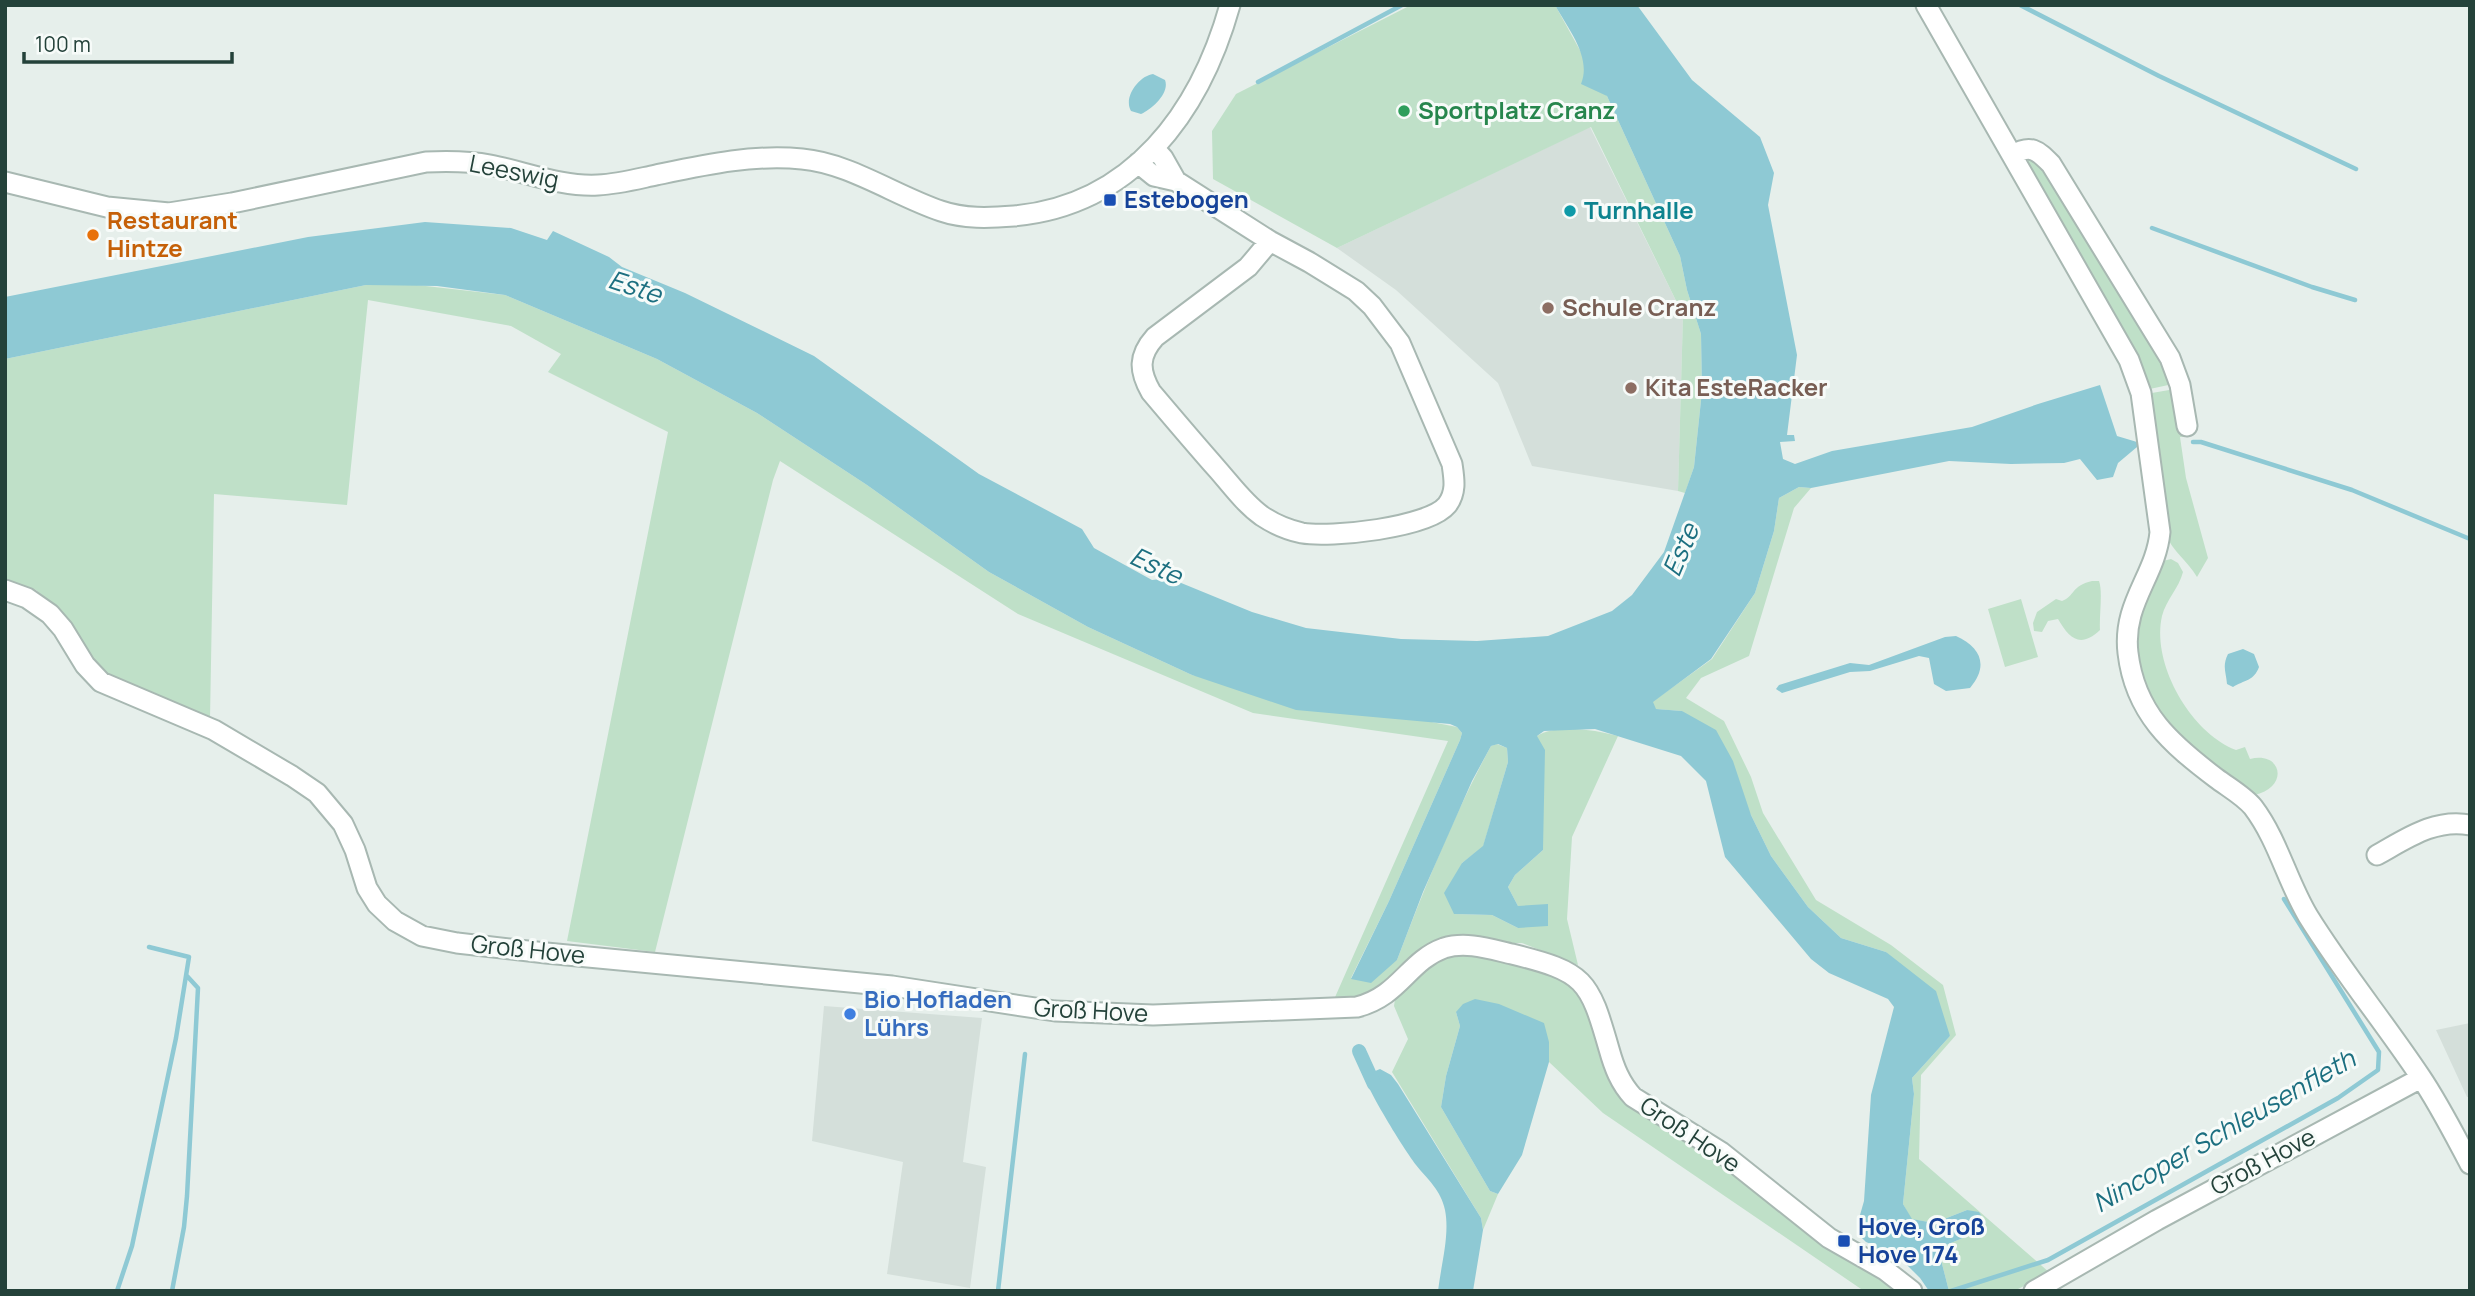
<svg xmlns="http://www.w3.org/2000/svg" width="2475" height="1296" viewBox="0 0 2475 1296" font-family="Manrope,sans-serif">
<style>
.built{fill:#d4dfda}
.green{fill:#bfe0c8}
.water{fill:#8ec9d4}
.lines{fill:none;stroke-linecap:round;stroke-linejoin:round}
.stream{stroke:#8ec9d4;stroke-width:4.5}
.canal{stroke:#8ec9d4;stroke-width:14}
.minor-casing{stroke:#a8b8b2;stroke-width:23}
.minor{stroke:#fff;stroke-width:19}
.leisure-dot{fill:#2e9e5b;stroke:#f7fbf9;stroke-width:2.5}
.transit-dot{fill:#1a4fb4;stroke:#f7fbf9;stroke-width:2.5}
.culture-dot{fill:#0f9aa8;stroke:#f7fbf9;stroke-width:2.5}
.food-dot{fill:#e8710a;stroke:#f7fbf9;stroke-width:2.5}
.education-dot{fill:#8d6e63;stroke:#f7fbf9;stroke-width:2.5}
.shop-dot{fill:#3f7fe0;stroke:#f7fbf9;stroke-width:2.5}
.labels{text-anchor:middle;stroke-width:6;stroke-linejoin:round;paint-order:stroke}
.leisure-label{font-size:24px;font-weight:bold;fill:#27864d;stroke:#f7fbf9;text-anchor:start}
.street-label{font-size:24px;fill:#24423a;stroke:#f7fbf9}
.transit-label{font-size:24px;font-weight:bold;fill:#164399;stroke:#f7fbf9;text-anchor:start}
.culture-label{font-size:24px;font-weight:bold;fill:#0d838f;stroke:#f7fbf9;text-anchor:start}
.food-label{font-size:24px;font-weight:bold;fill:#c56008;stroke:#f7fbf9;text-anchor:start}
.education-label{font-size:24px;font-weight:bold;fill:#785e54;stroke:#f7fbf9;text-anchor:start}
.shop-label{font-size:24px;font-weight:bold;fill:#366cbe;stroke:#f7fbf9;text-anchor:start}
.water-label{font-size:26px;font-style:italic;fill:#1c6f80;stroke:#f7fbf9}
</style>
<rect width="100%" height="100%" fill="#e6efeb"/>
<path class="built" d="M 1590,127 L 1683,315 L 1678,491 L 1532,466 L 1498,383 L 1396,290 L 1337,248 Z
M 824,1006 L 982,1018 L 963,1162 L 986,1167 L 970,1288 L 887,1274 L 903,1162 L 812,1141 Z
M 2470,1023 L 2470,1097 L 2467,1097 L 2436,1030 Z"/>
<path class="green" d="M 1411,5 L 1555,5 L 1582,54 L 1586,73 L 1607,96 L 1680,256 L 1687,290 L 1701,334 L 1702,391 L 1694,467 L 1685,493 L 1678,491 L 1683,315 L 1591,127 L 1337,248 L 1213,179 L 1212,131 L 1236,94 Z
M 2029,156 L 2045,166 L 2155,344 L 2173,384 L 2145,390 L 2023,158 Z
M 408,284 L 505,295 L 657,359 L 757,413 L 867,485 L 989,572 L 1088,627 L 1192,675 L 1457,727 L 1462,733 L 1460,740 L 1389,901 L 1351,978 L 1397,960 C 1425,887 1454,814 1491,746 L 1497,744 L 1507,748 L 1508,762 L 1483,847 L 1462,863 L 1454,914 L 1492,915 L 1518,928 L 1518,906 L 1508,887 L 1515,875 L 1543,850 L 1537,736 C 1556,723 1596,730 1618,736 L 1572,837 L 1567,919 L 1578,965 L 1522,943 L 1432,944 L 1374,996 L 1332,1004 L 1448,741 L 1253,713 L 1018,614 L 780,461 L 773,480 L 655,952 L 567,941 L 668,432 L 548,372 L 561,354 L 511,326 L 368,300 L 347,505 L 214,494 L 210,719 L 100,671 L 55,606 L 36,590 L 5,579 L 5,359 L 366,285 Z
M 2175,389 L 2183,437 L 2180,437 L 2186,478 L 2208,558 L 2197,577 C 2187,560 2173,552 2166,535 L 2146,394 Z
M 1799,487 L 1811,488 L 1794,508 L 1749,656 L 1701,678 L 1686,698 L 1724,721 L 1751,777 L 1763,813 L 1816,900 L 1891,945 L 1943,985 L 1956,1035 L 1921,1075 L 1919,1159 L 2050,1273 L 2014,1291 L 1949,1291 L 1940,1256 L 1946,1245 L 1975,1233 L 1967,1210 L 1934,1223 L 1911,1219 L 1903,1204 L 1914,1094 L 1912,1078 L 1950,1036 L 1886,952 L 1841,938 L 1808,907 L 1771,856 L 1751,815 L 1682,711 L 1655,709 L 1652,702 L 1712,659 L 1755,593 L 1774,531 L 1779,498 Z
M 2171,559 L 2178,563 L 2183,572 C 2179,588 2166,600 2162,616 C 2151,664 2191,733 2236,750 L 2245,747 L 2250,759 C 2283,751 2289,788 2254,795 L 2204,763 L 2155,710 L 2136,665 L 2137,618 L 2163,561 Z
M 2092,581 L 2099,581 C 2103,591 2099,617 2100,630 C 2080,649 2069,638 2058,619 L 2048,621 L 2042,632 L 2034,631 L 2033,623 L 2037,612 L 2056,599 L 2062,601 C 2075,596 2071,586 2092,581 Z
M 2021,599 L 2038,657 L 2005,667 L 1988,609 Z
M 1450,954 L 1473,954 L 1517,962 L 1568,981 L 1583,999 L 1620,1095 L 1896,1291 L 1864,1291 L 1603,1113 L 1549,1062 L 1549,1042 L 1456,1012 L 1460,1026 L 1446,1076 L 1441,1107 L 1490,1191 L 1498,1194 L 1483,1230 L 1481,1218 L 1392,1072 L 1408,1039 L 1394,1006 L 1395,999 L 1437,960 Z"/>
<path class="water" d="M 1555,5 L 1637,5 L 1692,80 L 1760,137 L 1774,173 L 1768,205 L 1797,355 L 1787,435 L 1794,435 L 1795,441 L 1780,442 L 1783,459 L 1795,464 L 1832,451 L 1972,427 L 2038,404 L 2100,385 L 2117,436 L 2137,442 L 2137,447 L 2118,463 L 2113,477 L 2097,480 L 2080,459 L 2064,463 L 2011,464 L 1949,461 L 1811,488 L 1799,487 L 1779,498 L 1774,531 L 1755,593 L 1711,659 L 1653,702 L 1656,709 L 1682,711 L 1716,730 L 1733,761 L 1751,815 L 1771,856 L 1808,907 L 1841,938 L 1886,952 L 1936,991 L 1950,1036 L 1912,1078 L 1914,1094 L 1903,1204 L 1912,1219 L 1934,1223 L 1967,1210 L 1979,1212 L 1985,1222 L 1975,1233 L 1946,1245 L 1940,1256 L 1949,1291 L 1929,1291 L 1920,1278 L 1900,1258 L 1881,1249 L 1878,1254 L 1873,1253 L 1873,1245 L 1866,1242 L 1860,1236 L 1858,1222 L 1864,1201 L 1871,1095 L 1894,1007 L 1888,999 L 1829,973 L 1811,959 L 1725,857 L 1706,781 L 1681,756 L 1595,729 L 1544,731 L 1537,736 L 1545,750 L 1543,850 L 1515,875 L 1508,887 L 1518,906 L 1548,904 L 1548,926 L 1518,928 L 1492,915 L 1454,914 L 1444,893 L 1462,863 L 1483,846 L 1508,762 L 1507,748 L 1498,744 L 1491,746 L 1472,781 L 1423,892 L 1397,960 L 1371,983 L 1351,979 L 1389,901 L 1460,740 L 1462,733 L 1457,727 L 1450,724 L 1296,710 L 1192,675 L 1088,627 L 989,572 L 867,485 L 757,413 L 657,359 L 505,295 L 437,286 L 366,285 L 5,359 L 5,297 L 308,237 L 425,222 L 511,228 L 547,240 L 553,231 L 609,257 L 622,267 L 685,293 L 814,356 L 979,474 L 1082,529 L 1094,548 L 1152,580 L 1169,578 L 1252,612 L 1306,628 L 1401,639 L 1477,641 L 1548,636 L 1612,611 L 1632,595 L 1664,552 L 1694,467 L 1702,391 L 1701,334 L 1687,290 L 1680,256 L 1607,96 L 1581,84 C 1592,57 1568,29 1555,5 Z
M 1153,74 L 1165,80 C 1170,93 1152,109 1141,114 L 1131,111 C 1123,97 1139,76 1153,74 Z
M 1956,636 C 1981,647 1989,666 1970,688 L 1946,691 L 1934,684 L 1929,658 L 1919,656 L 1870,671 L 1850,672 L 1782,693 L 1776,689 L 1779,685 L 1850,663 L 1869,665 L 1945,637 Z
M 2243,649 L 2254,654 L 2259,667 C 2254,681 2244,680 2233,687 L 2227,684 C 2226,672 2222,666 2228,654 Z
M 1475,999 L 1499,1004 L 1544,1023 L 1549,1042 L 1549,1062 L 1522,1155 L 1498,1194 L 1490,1191 L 1441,1107 L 1446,1076 L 1460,1026 L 1456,1012 L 1463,1004 Z
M 1355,1051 L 1359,1051 L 1368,1074 L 1380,1069 L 1391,1075 L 1398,1084 L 1481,1218 L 1483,1230 L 1473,1291 L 1438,1291 C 1441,1265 1450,1235 1445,1210 C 1441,1190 1428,1180 1416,1165 C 1400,1143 1358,1076 1355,1051 Z"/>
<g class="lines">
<path class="stream" d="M 2020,5 L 2159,76 L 2356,169
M 1258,82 L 1402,5
M 2152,228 L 2312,287 L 2355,300
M 2193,442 L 2201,442 L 2352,490 L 2470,539
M 117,1291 L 132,1246 L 176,1038 L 189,957 L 149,947
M 172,1291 L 184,1227 L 187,1196 L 198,988 L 187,976
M 998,1291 L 1025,1054
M 1951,1291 L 2048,1260 L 2338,1098 L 2378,1070 L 2379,1052 L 2284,899"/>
<path class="canal" d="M 1359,1051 L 1374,1084"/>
<defs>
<path id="minor" d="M 1926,5 L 2129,360 L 2141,393 L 2160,532 C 2156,576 2122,603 2128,653 C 2135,713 2171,744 2216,778 C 2228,787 2244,796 2253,807 C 2278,840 2287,881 2308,916 C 2342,971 2384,1022 2420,1076 C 2439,1104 2454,1134 2470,1164
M 1154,148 L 1163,158 L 1176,181
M 2012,155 C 2031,144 2037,150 2051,164 L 2170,358 L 2180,385 L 2187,426
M 1138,163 L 1154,176 L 1176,181 L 1270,241 L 1309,262 L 1356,291 L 1372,306 L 1400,343 L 1452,464 C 1454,478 1457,492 1447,505 C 1428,528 1330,538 1302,533 C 1288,530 1274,524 1262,516 C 1245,504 1232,486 1218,470 C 1195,444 1173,418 1151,392 C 1139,371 1138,356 1155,337 L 1248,267 L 1270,241
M 5,182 L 107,207 L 169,213 L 232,203 L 426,162 C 448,161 469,161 490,165 C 526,172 561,187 598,185 C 618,184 637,179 656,175 C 704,165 753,154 802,159 C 849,163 896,196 941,211 C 964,219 989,218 1014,216 C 1133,205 1200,112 1230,5
M 5,590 L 27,598 L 50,614 L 63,629 L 85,665 L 101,682 L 214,730 L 292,776 L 317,793 L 343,824 L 355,850 L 367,888 L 377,904 L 395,921 L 422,936 L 457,943 L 546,953 L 892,986 L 1055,1011 L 1153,1015 L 1357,1007 C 1400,996 1408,961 1444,948 C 1466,941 1490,949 1512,954 C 1585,972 1589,979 1609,1049 C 1614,1067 1620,1083 1633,1097 L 1721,1152 L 1829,1238 L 1885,1270 L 1912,1291
M 2377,855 C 2406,839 2435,818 2470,825
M 2034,1291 L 2157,1220 L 2421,1078"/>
</defs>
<use href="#minor" class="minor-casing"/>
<use href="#minor" class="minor"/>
</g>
<circle class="leisure-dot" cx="1404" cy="111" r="7"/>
<g class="transit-dot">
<rect x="1103" y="193" width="14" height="14" rx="3.5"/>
<rect x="1837" y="1234" width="14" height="14" rx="3.5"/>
</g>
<circle class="culture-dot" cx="1570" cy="211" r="7"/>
<circle class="food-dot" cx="93" cy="235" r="7"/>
<g class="education-dot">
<circle cx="1548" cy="308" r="7"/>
<circle cx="1631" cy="388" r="7"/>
</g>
<circle class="shop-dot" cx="850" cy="1014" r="7"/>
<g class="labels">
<g class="leisure-label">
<text x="1418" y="119">Sportplatz Cranz</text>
</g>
<g class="street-label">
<text transform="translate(514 172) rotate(11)" y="8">Leeswig</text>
<text transform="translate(528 950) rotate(6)" y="8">Groß Hove</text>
<text transform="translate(1091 1011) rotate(3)" y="8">Groß Hove</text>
<text transform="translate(1690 1135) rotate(34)" y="8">Groß Hove</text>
<text transform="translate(2263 1162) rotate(-28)" y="8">Groß Hove</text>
</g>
<g class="transit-label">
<text x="1124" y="208">Estebogen</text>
<text x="1858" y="1235">Hove, Groß<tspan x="1858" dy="28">Hove 174</tspan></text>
</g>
<g class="culture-label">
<text x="1584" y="219">Turnhalle</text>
</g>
<g class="food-label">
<text x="107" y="229">Restaurant<tspan x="107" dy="28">Hintze</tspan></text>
</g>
<g class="education-label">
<text x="1562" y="316">Schule Cranz</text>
<text x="1645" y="396">Kita EsteRacker</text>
</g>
<g class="shop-label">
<text x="864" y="1008">Bio Hofladen<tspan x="864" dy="28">Lührs</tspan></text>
</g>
<g class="water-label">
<text transform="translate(635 287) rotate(18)" y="9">Este</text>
<text transform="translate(1681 550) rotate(-67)" y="9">Este</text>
<text transform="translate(1156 566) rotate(25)" y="9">Este</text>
<text transform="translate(2224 1131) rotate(-30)" y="9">Nincoper Schleusenfleth</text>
</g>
</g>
<rect width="2475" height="1296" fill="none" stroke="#24423a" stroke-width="14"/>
<path d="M24 52v10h208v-10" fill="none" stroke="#24423a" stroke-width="3.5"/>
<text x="35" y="52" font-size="21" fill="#24423a" stroke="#f7fbf9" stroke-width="5" paint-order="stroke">100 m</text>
</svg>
